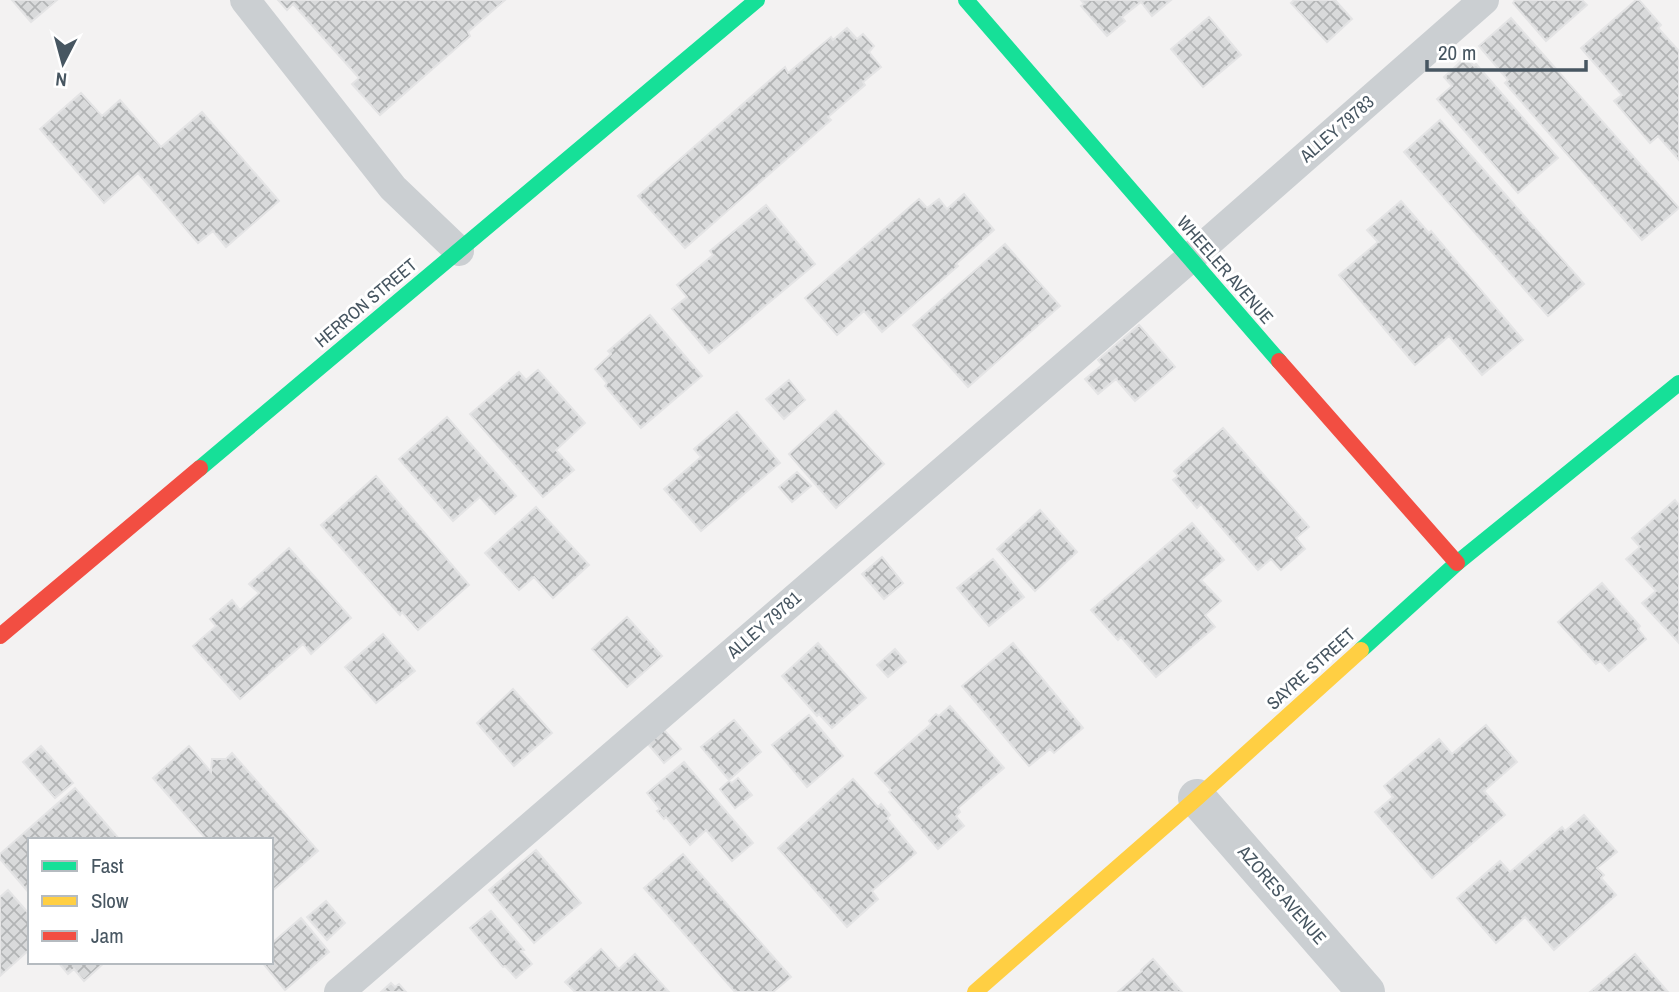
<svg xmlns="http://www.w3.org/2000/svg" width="1679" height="992" viewBox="0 0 1679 992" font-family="'Archivo Narrow',sans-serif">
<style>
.building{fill:url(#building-cross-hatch);stroke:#e4e4e5;stroke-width:2}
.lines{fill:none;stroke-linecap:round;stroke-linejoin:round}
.lane{stroke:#cbcfd2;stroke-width:30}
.street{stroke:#cbcfd2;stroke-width:38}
.fast{stroke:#16e098;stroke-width:16}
.slow{stroke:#ffcf43;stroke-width:16}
.jam{stroke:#f24e42;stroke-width:16}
.labels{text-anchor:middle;stroke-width:6;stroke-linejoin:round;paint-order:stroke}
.street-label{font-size:18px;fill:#475661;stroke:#fff}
</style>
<defs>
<pattern id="building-cross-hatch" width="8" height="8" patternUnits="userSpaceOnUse" patternTransform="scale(1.75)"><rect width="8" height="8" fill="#d9dadb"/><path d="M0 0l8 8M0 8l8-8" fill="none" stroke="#b2b4b5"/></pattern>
</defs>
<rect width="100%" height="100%" fill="#f3f2f2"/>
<path class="building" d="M 12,0 L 57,0 L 31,22 Z
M 278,0 L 505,0 L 468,32 L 470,36 L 380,115 L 352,84 L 359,78 L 293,4 L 287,10 Z
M 1081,0 L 1171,0 L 1152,16 L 1141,2 L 1122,17 L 1125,21 L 1107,36 L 1081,6 L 1084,4 Z
M 1294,0 L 1335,0 L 1352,19 L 1327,42 L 1291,3 Z
M 1515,0 L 1582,0 L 1587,5 L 1546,41 L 1513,3 Z
M 1636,0 L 1639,0 L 1661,25 L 1658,28 L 1679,51 L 1679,160 L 1658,136 L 1650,143 L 1614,101 L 1622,95 L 1581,48 Z
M 1209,17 L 1241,55 L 1203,87 L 1171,49 Z
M 1511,18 L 1679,208 L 1642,240 L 1505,83 L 1508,80 L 1479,46 Z
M 847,28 L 857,39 L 863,34 L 874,46 L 869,52 L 881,67 L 863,82 L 865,85 L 828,117 L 831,120 L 685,248 L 638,196 L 785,67 L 788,73 L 831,37 L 833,40 Z
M 1466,57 L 1474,66 L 1476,64 L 1558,158 L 1518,193 L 1437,99 L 1452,86 L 1444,77 Z
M 81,93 L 102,116 L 120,100 L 161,147 L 202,112 L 279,201 L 226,247 L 213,231 L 198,243 L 138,173 L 104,203 L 40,129 Z
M 1440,120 L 1584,284 L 1548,316 L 1404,152 Z
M 964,194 L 994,230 L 956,264 L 958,266 L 882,332 L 864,311 L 837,335 L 805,298 L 919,199 L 927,208 L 939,199 L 947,209 Z
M 1401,201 L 1429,233 L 1431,231 L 1523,340 L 1482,375 L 1449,336 L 1415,365 L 1339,275 L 1378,242 L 1367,230 Z
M 766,205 L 815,264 L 709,353 L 672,309 L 687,297 L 677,285 L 713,255 L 710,251 Z
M 1005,244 L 1060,306 L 968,387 L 913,325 Z
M 650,315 L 702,376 L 641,428 L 605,386 L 607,383 L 595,369 L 611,354 L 608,351 Z
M 1139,325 L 1175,367 L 1135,401 L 1116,379 L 1098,394 L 1085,379 L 1102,365 L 1098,360 Z
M 538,370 L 585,423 L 556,450 L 574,470 L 543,497 L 470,414 L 519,372 L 526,380 Z
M 789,380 L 805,400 L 784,419 L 766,399 Z
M 836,411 L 884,464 L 836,508 L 789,454 Z
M 737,412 L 780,463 L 701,531 L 664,489 L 701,457 L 694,449 Z
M 447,417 L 516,496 L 495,514 L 480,497 L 453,521 L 399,459 Z
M 1223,428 L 1309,527 L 1296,538 L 1305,549 L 1281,570 L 1271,559 L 1258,570 L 1201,504 L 1197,508 L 1173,480 L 1178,476 L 1174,471 Z
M 797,472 L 811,486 L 792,502 L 779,487 Z
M 376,476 L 469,585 L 418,630 L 402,612 L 400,615 L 321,525 Z
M 1675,500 L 1679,505 L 1679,643 L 1642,603 L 1656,591 L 1626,559 L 1640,547 L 1632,538 Z
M 536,507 L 589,565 L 553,598 L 534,577 L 519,590 L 485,553 Z
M 1040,510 L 1077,552 L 1035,591 L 997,549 Z
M 1192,523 L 1224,560 L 1201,580 L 1221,601 L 1205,615 L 1215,627 L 1156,677 L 1121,637 L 1118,640 L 1091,610 Z
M 289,548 L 351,618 L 311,654 L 303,644 L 240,699 L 193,646 L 216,626 L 210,619 L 232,600 L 240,610 L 259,593 L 249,584 Z
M 882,557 L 903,583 L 884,599 L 862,574 Z
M 993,559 L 1024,597 L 989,626 L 957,588 Z
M 1602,583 L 1640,626 L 1638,629 L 1646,639 L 1609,671 L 1600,661 L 1596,664 L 1558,622 Z
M 627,617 L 662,656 L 627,687 L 592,649 Z
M 383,634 L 415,671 L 376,703 L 345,667 Z
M 818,643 L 866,698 L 832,728 L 819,714 L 817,716 L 782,676 Z
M 1013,643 L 1083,728 L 1054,753 L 1050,749 L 1029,766 L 962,686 Z
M 895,649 L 906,662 L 888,677 L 877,665 Z
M 513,689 L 552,733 L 514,766 L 477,723 Z
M 950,706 L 1004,768 L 958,808 L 960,812 L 956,816 L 964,826 L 938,849 L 889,792 L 891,790 L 875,773 L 931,724 L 929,721 L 936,714 L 939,716 Z
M 809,715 L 843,756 L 807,787 L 772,745 Z
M 734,720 L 761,752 L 729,780 L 701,747 Z
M 1486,725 L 1517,762 L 1484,791 L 1505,815 L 1432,878 L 1375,812 L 1393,797 L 1384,786 L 1439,739 L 1452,754 Z
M 664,730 L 681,749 L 664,763 L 648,744 Z
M 41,746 L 73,783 L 55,798 L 23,762 Z
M 189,746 L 211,772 L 212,759 L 226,759 L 232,753 L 318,851 L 272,891 L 271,840 L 207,840 L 153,778 Z
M 684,762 L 753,843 L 732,861 L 706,830 L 690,845 L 666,817 L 664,819 L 657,811 L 660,809 L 647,793 Z
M 738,778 L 752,795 L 735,808 L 720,789 L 729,781 L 732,783 Z
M 853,779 L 878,807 L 881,804 L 890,815 L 887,818 L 916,853 L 872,891 L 878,899 L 847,927 L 778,848 Z
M 75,788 L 120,840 L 30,840 L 30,894 L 0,859 L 0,854 Z
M 1584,815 L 1617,852 L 1597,868 L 1604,875 L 1601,878 L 1616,895 L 1554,950 L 1525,917 L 1496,943 L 1457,898 L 1500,861 L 1510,872 L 1562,827 L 1565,831 Z
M 536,850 L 581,903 L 534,943 L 489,890 Z
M 683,854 L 791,977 L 773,992 L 735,992 L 644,888 Z
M 8,890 L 30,915 L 30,949 L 0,976 L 0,897 Z
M 326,901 L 345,923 L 327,940 L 307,917 Z
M 491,911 L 524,950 L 521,951 L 532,964 L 516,978 L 505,966 L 503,967 L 470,928 Z
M 301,918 L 329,952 L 285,990 L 262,962 L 271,962 L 271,944 Z
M 601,949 L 619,969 L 635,954 L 669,992 L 575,992 L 565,982 Z
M 1635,954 L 1668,992 L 1590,992 Z
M 1153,959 L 1182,992 L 1118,992 L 1142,971 L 1141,970 Z
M 58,962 L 105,962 L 84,981 L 74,969 L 68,974 Z
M 391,983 L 395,987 L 399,984 L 406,992 L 381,992 Z"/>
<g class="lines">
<path class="lane" d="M 245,0 L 393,188 L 459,251
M 339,992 L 1189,259 L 1484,0"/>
<path class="street" d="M 1197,798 L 1366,992"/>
<path class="fast" d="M 966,0 L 1279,361
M 200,468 L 757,0
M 1361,650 L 1457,563 L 1679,383"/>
<path class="slow" d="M 975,992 L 1197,798 L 1361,650"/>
<path class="jam" d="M 1279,361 L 1457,563
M 0,636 L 200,468"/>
</g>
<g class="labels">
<g class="street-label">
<text transform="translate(1337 129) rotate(-41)" y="6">ALLEY 79783</text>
<text transform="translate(1225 270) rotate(49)" y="6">WHEELER AVENUE</text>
<text transform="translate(366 303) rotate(-40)" y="6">HERRON STREET</text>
<text transform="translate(764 625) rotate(-41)" y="6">ALLEY 79781</text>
<text transform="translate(1311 669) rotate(-42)" y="6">SAYRE STREET</text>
<text transform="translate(1282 895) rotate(49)" y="6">AZORES AVENUE</text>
</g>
</g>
<rect x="28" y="838" width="245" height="126" fill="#ffffff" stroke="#b5bbc0" stroke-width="2"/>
<rect x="42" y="861" width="35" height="10" fill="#16e098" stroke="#b5bbc0" stroke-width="2"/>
<text x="91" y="873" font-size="21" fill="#475661">Fast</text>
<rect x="42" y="896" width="35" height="10" fill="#ffcf43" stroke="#b5bbc0" stroke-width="2"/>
<text x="91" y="908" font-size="21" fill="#475661">Slow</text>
<rect x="42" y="931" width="35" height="10" fill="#f24e42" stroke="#b5bbc0" stroke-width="2"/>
<text x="91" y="943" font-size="21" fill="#475661">Jam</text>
<g transform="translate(63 63) rotate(186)" stroke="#ffffff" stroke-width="5" paint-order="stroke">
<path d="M0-5L12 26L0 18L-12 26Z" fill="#475661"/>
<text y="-10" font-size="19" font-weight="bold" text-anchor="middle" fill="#475661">N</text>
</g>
<path d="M1427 60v10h159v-10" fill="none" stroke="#475661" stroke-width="3.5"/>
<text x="1438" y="60" font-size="21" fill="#475661" stroke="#ffffff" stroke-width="5" paint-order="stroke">20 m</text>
</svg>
